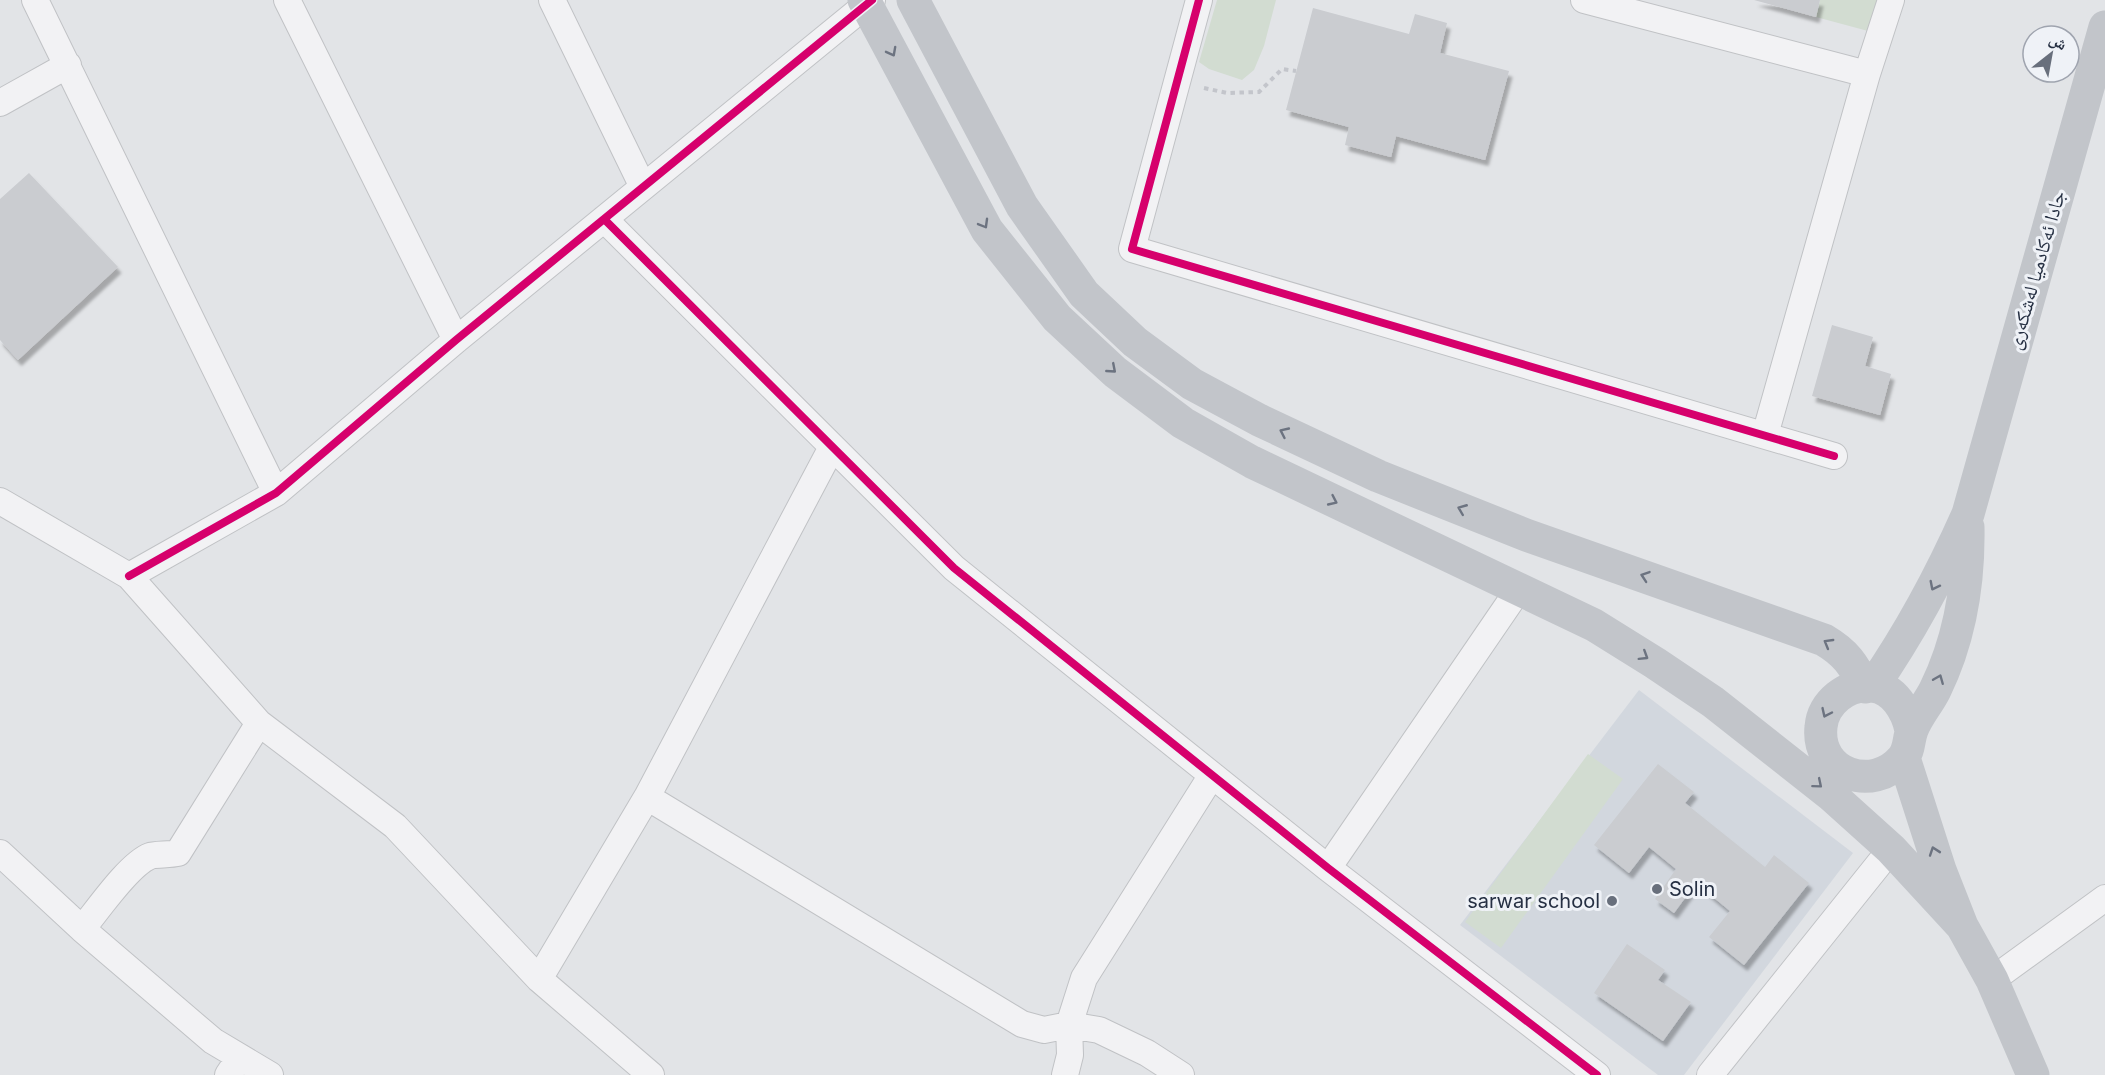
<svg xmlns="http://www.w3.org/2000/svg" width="2105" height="1075" viewBox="0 0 2105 1075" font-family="Inter,'Noto Naskh Arabic',sans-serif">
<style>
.built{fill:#d2d7de}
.green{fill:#d2dcd1}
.building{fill:#caccd0;filter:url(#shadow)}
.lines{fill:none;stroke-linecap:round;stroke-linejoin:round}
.street-casing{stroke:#c0c2c5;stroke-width:28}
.path{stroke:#c3c5cb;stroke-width:4;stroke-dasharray:4.5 4.5;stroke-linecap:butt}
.street{stroke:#f2f2f4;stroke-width:26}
.secondary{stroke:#c2c5ca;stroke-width:33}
.cycleway-casing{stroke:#eff2f7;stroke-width:11}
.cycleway{stroke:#d6006c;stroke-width:8}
.oneway{stroke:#6c7380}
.poi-dot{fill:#686f7c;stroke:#eff2f7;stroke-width:2}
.labels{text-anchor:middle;stroke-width:6;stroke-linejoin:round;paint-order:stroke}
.street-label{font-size:20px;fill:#263043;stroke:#eff2f7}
.poi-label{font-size:20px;fill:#263043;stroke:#eff2f7;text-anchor:start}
</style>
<defs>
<filter id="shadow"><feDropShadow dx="3.5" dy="6" stdDeviation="1.5" flood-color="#0004"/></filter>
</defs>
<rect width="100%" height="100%" fill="#e2e4e7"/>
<path class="built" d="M 1639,690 L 1853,853 L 1684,1075 L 1658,1075 L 1460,925 Z"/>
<path class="green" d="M 1217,0 L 1276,0 L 1264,46 L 1254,70 L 1242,80 L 1209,69 L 1199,62 Z
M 1820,0 L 1877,0 L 1868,31 L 1816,17 Z
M 1588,754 L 1623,779 L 1501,948 L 1465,922 Z"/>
<path class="building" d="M 1754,0 L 1820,0 L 1816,17 Z
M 1313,8 L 1409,34 L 1415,14 L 1447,23 L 1440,53 L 1509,71 L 1485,160 L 1396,136 L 1391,157 L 1345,145 L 1349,127 L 1286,110 Z
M 29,173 L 118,267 L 18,360 L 0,340 L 0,199 Z
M 1832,325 L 1873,337 L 1865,366 L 1891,374 L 1880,415 L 1812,396 Z
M 1658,764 L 1694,792 L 1685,803 L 1765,867 L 1774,855 L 1809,883 L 1744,965 L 1709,937 L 1730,911 L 1696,883 L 1674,913 L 1655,899 L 1676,869 L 1649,847 L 1629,873 L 1594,845 Z
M 1627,944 L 1665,970 L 1658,980 L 1691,1002 L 1663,1041 L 1594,993 Z"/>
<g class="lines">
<defs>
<path id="street" d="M 35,0 L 276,493
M 287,0 L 456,340
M 552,0 L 643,187
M 1199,0 L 1132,249 L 1834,456
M 1584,0 L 1867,74
M 0,103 L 68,65
M 604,219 L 954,568 L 1328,868 L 1597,1075
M 1765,435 L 1867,74 L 1891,0
M 0,501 L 129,576 L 259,723 L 395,826 L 539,979 L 651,1075
M 129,576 L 276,493 L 456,340 L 872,0
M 647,797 L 832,447
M 0,853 L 82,929 L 213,1041 L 270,1075
M 1328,868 L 1519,589
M 82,929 C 97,911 129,864 150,856 C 155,854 170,855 178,853 L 259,723
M 539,979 L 647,797 L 1022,1024 L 1044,1030 L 1069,1025 L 1099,1030 L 1147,1053 L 1181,1075
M 1992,980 L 2105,898
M 228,1075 L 240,1057
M 1065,1075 L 1070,1055 L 1069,1025 L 1084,978 L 1212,775
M 1710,1075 L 1891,849"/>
</defs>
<use href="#street" class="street-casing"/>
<path class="path" d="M 1204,88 L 1227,93 L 1259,92 L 1282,69 L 1296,71"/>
<use href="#street" class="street"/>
<path class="secondary" d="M 864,0 L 987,230 L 1057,318 L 1115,372 L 1183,423 L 1252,462 L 1594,625 L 1655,663 L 1713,702 L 1831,795 L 1891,849 L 1962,926
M 913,0 L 1022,206 L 1084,294 L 1135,342 L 1192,384 L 1259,420 L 1378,476 L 1526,535 L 1824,640 C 1846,653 1853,664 1865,687
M 1873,686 C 1911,631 1941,575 1968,514 L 2105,27
M 1911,730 C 1907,711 1894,688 1872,686 C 1847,683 1823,703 1821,727 C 1816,774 1873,793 1902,759 C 1910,750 1908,740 1912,730 C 1917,716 1928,704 1935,690 C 1960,639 1969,584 1968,527
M 1904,758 L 1940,870 L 1962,926 L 1992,980 L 2033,1075"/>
<defs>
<path id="cycleway" d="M 1199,0 L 1132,249 L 1834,456
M 604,219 L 954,568 L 1328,868 L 1597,1075
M 129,576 L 276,493 L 456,340 L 872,0"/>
</defs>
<use href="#cycleway" class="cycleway-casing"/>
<use href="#cycleway" class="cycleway"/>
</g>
<defs><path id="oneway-chevron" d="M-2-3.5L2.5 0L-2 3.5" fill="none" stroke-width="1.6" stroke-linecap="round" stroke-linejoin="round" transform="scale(1.5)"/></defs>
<g class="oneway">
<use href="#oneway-chevron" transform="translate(892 52) rotate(62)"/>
<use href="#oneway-chevron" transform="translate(984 224) rotate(60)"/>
<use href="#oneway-chevron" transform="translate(1112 369) rotate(41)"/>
<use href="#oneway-chevron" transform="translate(1284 432) rotate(-155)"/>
<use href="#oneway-chevron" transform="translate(1333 501) rotate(25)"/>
<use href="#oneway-chevron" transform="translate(1462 509) rotate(-158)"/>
<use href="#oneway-chevron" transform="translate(1645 576) rotate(-161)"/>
<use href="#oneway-chevron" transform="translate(1934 586) rotate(117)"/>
<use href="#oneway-chevron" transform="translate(1828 643) rotate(-150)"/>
<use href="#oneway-chevron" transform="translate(1644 656) rotate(32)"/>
<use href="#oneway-chevron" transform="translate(1939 679) rotate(-68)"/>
<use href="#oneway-chevron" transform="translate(1826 713) rotate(115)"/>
<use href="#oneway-chevron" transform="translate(1818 784) rotate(40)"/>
<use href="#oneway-chevron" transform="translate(1934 851) rotate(-109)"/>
</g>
<g class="poi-dot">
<circle cx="1657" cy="889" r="6"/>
<circle cx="1612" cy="901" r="6"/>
</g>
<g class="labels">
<g class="street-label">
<text transform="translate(2036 270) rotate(-74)" y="7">جادا ئه‌كادميا له‌شكه‌رى</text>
</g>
<g class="poi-label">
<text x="1669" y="896">Solin</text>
<text x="1600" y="908" text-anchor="end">sarwar school</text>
</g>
</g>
<g transform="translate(2051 54) rotate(31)"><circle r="28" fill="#eff2f7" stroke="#9fa4af" stroke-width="1.5"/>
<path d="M0-4.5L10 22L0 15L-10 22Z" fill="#686f7c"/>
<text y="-9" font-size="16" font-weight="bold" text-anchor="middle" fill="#263043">ش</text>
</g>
</svg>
